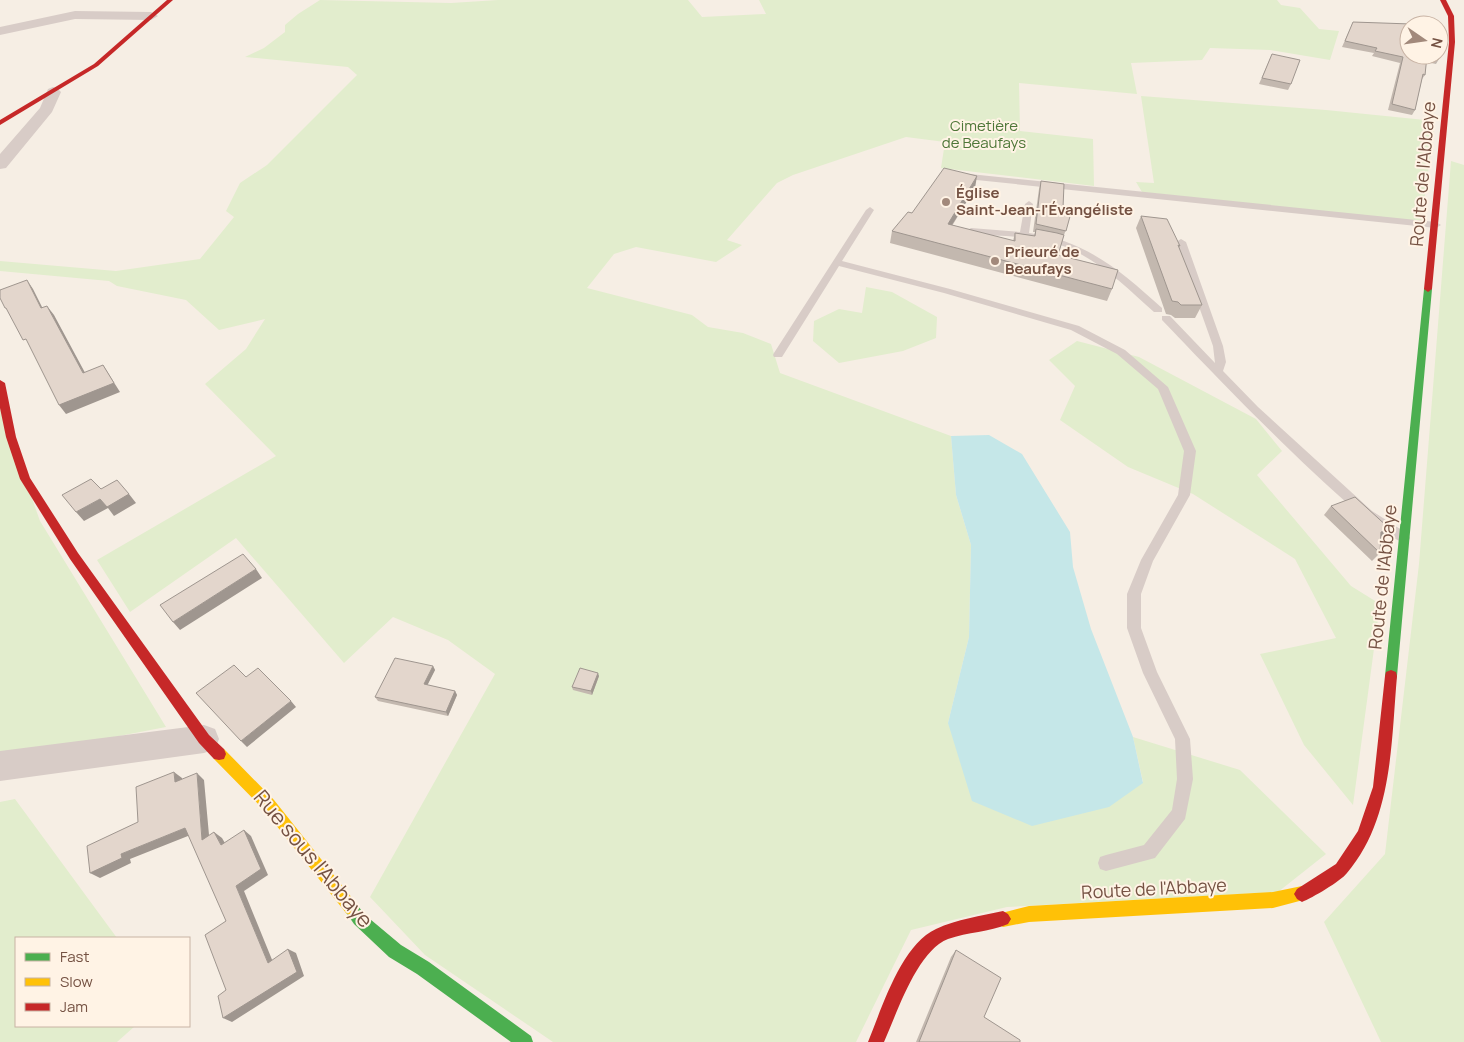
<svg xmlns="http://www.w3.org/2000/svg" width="1464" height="1042" viewBox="0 0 1464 1042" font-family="Manrope,sans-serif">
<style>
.green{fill:#e2edcd}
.water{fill:#c5e7e8}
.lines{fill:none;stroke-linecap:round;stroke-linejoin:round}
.lane{fill:#d8ccc7;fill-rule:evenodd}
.street{fill:#d8ccc7;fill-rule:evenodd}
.fast{fill:#4caf50;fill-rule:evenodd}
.slow{fill:#ffc107;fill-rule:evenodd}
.jam{fill:#c62828;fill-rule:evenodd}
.wall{fill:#c3b8af}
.shaded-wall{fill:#9f968f}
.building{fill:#e3d6cc;stroke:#9f968f}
.poi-dot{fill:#a2897b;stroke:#fff3e5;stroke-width:2}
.labels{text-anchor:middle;stroke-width:4;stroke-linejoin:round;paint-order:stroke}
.far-park-label{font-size:15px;fill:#4e7738;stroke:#fff3e5}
.far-poi-label{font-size:15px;font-weight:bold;fill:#755243;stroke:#fff3e5;text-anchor:start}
.street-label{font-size:18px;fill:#755243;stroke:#fff3e5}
.near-street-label{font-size:21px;fill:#755243;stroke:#fff3e5}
</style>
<rect width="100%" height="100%" fill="#f6eee4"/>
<path class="green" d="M 320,0 L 451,3 L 498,0 L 688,0 L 702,17 L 766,14 L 759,0 L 1277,0 L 1281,5 L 1300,8 L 1319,29 L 1339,31 L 1330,60 L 1270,50 L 1210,48 L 1202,60 L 1131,63 L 1137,94 L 1019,83 L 1020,131 L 1093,139 L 1094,186 L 941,168 L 945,142 L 906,137 L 793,175 L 777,183 L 727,240 L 742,245 L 716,262 L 636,247 L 614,254 L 587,288 L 692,315 L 708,327 L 743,333 L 771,344 L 780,373 L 951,436 L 956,495 L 971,545 L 969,637 L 948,723 L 1143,782 L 1133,737 L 1240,770 L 1326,854 L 1278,892 L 1007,907 L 911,930 L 856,1042 L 553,1042 L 425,955 L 370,897 L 495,674 L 448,640 L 393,617 L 344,663 L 236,538 L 130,612 L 97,560 L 276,456 L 205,384 L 246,349 L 265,319 L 219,330 L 186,300 L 117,286 L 109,281 L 0,271 L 0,261 L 116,271 L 200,259 L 234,217 L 226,211 L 240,183 L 267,165 L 357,75 L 348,67 L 245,57 L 264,48 L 285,32 L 285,25 L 298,14 Z
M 1141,96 L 1326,110 L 1435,121 L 1421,224 L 1142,192 L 1136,182 L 1154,183 Z
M 1451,161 L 1464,165 L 1464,1042 L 1381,1042 L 1324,922 L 1385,854 L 1419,564 Z
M 866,287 L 892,292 L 937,317 L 936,338 L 903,351 L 839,363 L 813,341 L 814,321 L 839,309 L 862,313 Z
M 1077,341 L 1139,357 L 1256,419 L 1282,451 L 1257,475 L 1351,586 L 1380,604 L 1353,805 L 1304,745 L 1260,654 L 1336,638 L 1295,559 L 1193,494 L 1128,467 L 1060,420 L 1075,386 L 1049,360 Z
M 0,408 L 40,521 L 166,727 L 0,759 Z
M 15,799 L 117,938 L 16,938 L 16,1026 L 135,1026 L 117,1042 L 0,1042 L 0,802 Z"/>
<path class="water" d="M 989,435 L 1022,454 L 1070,532 L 1073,567 L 1091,629 L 1133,737 L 1143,783 L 1109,807 L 1032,826 L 972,801 L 948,723 L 969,637 L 971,545 L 956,495 L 951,436 Z"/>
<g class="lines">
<path class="lane" d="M 960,173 L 1436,222 L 1441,225 L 1436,228 L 957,178 L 956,176 Z
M 1029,201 L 1033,204 L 1029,233 C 1085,240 1121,271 1162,308 L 1162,312 L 1154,312 C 1125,286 1093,254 1054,243 C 1028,236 999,236 971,234 L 966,231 L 971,228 L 1020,232 L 1025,204 Z
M 870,207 L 874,210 L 842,261 L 950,289 L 1079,326 L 1125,350 L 1168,387 L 1196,451 L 1190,495 L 1153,561 L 1141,594 L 1141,628 L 1157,672 L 1190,739 L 1193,779 L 1185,819 L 1155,858 L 1106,871 L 1100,869 L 1098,863 L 1100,857 L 1106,855 L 1144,845 L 1172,810 L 1177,779 L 1175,739 L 1143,673 L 1127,628 L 1127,594 L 1141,560 L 1178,495 L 1184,451 L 1158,389 L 1117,354 L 1071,330 L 944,293 L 839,266 L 782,357 L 774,357 L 773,355 L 774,353 L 866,210 Z
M 1181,239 L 1186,242 L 1223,346 L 1226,362 L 1223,371 L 1258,407 L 1372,511 L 1408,534 L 1410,538 L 1408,542 C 1380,551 1191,350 1162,320 L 1162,316 L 1170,316 L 1215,363 L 1213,346 L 1176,242 Z"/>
<path class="street" d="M 75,11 L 151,12 L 158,16 L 151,20 L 75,19 L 0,35 L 0,27 Z
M 53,87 L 58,89 L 61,92 L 52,112 L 6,168 L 0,169 L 0,154 L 40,108 L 48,89 Z
M 204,725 L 215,729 L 219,739 L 215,749 L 204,753 L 0,781 L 0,751 Z"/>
<path class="fast" d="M 1428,286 L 1432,289 L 1397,676 L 1396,680 L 1391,682 L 1386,680 L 1385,676 L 1424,289 Z
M 351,900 L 356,903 L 364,914 L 401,945 L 429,962 L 531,1036 L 533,1042 L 511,1042 L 417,974 L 389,957 L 354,924 L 343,908 L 346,903 Z"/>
<path class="slow" d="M 219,748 L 224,749 L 274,800 L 356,903 L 359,908 L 356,913 L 351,916 L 346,913 L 264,810 L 214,759 L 212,754 L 214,749 Z
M 1302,886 L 1307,889 L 1310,894 L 1307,899 L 1273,908 L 1029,922 L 1003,927 L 998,924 L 995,919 L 998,914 L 1029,906 L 1273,892 Z"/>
<path class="jam" d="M 167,0 L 173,0 L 98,66 L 0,125 L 0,120 L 94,64 Z
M 1440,0 L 1446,0 L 1454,16 L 1455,42 L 1432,289 L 1428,292 L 1424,289 L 1449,42 L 1448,16 Z
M 0,380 L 5,383 L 16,437 L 30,478 L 78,553 L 209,735 L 224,749 L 226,754 L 224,759 L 219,760 L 214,759 L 199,743 L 70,559 L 20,479 L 6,437 L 0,408 Z
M 1391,670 L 1396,672 L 1397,676 C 1391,743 1393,819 1347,873 C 1341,881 1312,898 1302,902 L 1297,899 L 1294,894 L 1297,889 L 1336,864 L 1358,831 L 1373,787 L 1385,676 L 1386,672 Z
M 1003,911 L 1008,914 L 1011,919 L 1008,924 C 989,932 968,932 948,939 C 917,951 897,1013 884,1042 L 868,1042 C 882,1008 901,945 936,929 C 957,919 981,916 1003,911 Z"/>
</g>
<path class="wall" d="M 1353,22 L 1409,25 L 1409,55 L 1439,55 L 1439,59 L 1436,64 L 1426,62 L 1425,75 L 1422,79 L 1415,110 L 1412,115 L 1388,110 L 1400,63 L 1372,56 L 1374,53 L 1342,47 Z
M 1272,54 L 1291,84 L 1288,90 L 1259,84 Z
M 1041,181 L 1063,208 L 1072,209 L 1058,255 L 1112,289 L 1107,301 L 890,243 L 892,231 L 912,213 L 975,188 L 952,226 L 1013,241 L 1015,233 L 1034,236 L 1035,232 L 1033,232 L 1039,189 Z
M 1141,216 L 1180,246 L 1179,248 L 1202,305 L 1195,318 L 1175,318 L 1171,315 L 1166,314 L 1136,228 Z
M 1331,506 L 1382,538 L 1381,538 L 1380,553 L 1372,561 L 1324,515 Z
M 433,666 L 435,670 L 427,685 L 455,691 L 457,695 L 448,716 L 378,701 L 375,697 Z
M 599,676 L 592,695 L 573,690 L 572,687 Z
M 956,950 L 984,1017 L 1020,1042 L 916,1042 L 951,957 Z"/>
<path class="shaded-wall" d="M 977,176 L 975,188 L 945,236 L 948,224 Z
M 27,280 L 33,289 L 47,317 L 41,308 Z
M 47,306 L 54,315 L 90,382 L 83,373 Z
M 103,365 L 120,392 L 66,414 L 59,405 Z
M 129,494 L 136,503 L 114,516 L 108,508 L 84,521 L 76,512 L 100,499 Z
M 1390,529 L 1382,538 L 1373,541 L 1381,532 Z
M 256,569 L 262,578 L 180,630 L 173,622 Z
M 433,666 L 435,670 L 426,688 L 424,684 Z
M 598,673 L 599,676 L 592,695 L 591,691 Z
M 455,691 L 457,695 L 448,716 L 446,712 Z
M 291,701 L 296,707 L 247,747 L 241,741 Z
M 174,772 L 182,778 L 183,788 L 175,782 Z
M 197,773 L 204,780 L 210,846 L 202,840 Z
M 185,828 L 193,834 L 130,859 L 131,863 L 100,878 L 90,873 L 121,854 Z
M 244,830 L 251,836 L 268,875 L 244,891 L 275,967 L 268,963 L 236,886 Z
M 214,832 L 222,838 L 229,850 L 221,845 Z
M 288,949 L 296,953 L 304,976 L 232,1022 L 223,1018 Z"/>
<path class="building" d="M 1353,22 L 1411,24 L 1409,25 L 1409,55 L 1439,55 L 1439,39 L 1443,40 L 1439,59 L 1427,56 L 1425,75 L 1423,74 L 1415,110 L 1392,104 L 1403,57 L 1375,51 L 1377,48 L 1345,41 Z
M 1272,54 L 1300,60 L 1291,84 L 1262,78 Z
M 944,168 L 977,176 L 948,224 L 1015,241 L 1015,233 L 1035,236 L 1036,229 L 1057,233 L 1064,235 L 1058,255 L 1118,270 L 1112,289 L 892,231 L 908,212 L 912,213 Z
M 1041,181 L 1064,184 L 1063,208 L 1072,209 L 1066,231 L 1036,224 Z
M 1141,216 L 1167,219 L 1180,246 L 1178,245 L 1202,305 L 1181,305 L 1178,302 L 1172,301 Z
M 27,280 L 41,308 L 47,306 L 83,373 L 103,365 L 114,383 L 59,405 L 26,339 L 23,340 L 6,308 L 5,308 L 0,298 L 0,290 Z
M 91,479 L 101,489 L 117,480 L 129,494 L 107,507 L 100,499 L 76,512 L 62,495 Z
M 1355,497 L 1390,529 L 1381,532 L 1380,553 L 1331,506 Z
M 243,554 L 256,569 L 173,622 L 160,605 Z
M 395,658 L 433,666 L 424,684 L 455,691 L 446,712 L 375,697 Z
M 234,665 L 246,677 L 258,668 L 291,701 L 241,741 L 196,693 Z
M 580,668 L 598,673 L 591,691 L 572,687 Z
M 174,772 L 175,782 L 197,773 L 202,840 L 214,832 L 221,845 L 244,830 L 261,869 L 236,886 L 268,963 L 288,949 L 297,972 L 223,1018 L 218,996 L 226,990 L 205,935 L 226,921 L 185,828 L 121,854 L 122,858 L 90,873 L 87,846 L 138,822 L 136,787 Z
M 956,950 L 1001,978 L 984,1017 L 1020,1040 L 1020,1042 L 919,1042 Z"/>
<g class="poi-dot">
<circle cx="946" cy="202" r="5"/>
<circle cx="995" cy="261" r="5"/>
</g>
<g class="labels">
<g class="far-park-label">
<text x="984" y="131">Cimetière<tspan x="984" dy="17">de Beaufays</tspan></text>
</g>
<g class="far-poi-label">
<text x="956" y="198">Église<tspan x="956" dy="17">Saint-Jean-l'Évangéliste</tspan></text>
<text x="1005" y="257">Prieuré de<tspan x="1005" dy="17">Beaufays</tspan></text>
</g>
<g class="street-label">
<text transform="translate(1423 174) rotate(-85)" y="6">Route de l'Abbaye</text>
<text transform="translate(1383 577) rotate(-84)" y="6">Route de l'Abbaye</text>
<text transform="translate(1154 889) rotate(-3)" y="6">Route de l'Abbaye</text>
</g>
<g class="near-street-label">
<text transform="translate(313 859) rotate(50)" y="7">Rue sous l'Abbaye</text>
</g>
</g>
<rect x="15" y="937" width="175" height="90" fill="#fff3e5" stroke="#c8b3a4"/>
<rect x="25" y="953" width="25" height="8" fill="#4caf50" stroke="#c8b3a4"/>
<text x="60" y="962" font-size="15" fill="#755243">Fast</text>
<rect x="25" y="978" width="25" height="8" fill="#ffc107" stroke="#c8b3a4"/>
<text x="60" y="987" font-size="15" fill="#755243">Slow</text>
<rect x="25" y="1003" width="25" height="8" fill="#c62828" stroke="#c8b3a4"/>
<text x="60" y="1012" font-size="15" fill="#755243">Jam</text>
<g transform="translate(1424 40) rotate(103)"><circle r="24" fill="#fff3e5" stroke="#c8b3a4"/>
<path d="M0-4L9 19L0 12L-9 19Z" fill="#a2897b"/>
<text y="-8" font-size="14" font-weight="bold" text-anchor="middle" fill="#755243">N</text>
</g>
</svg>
